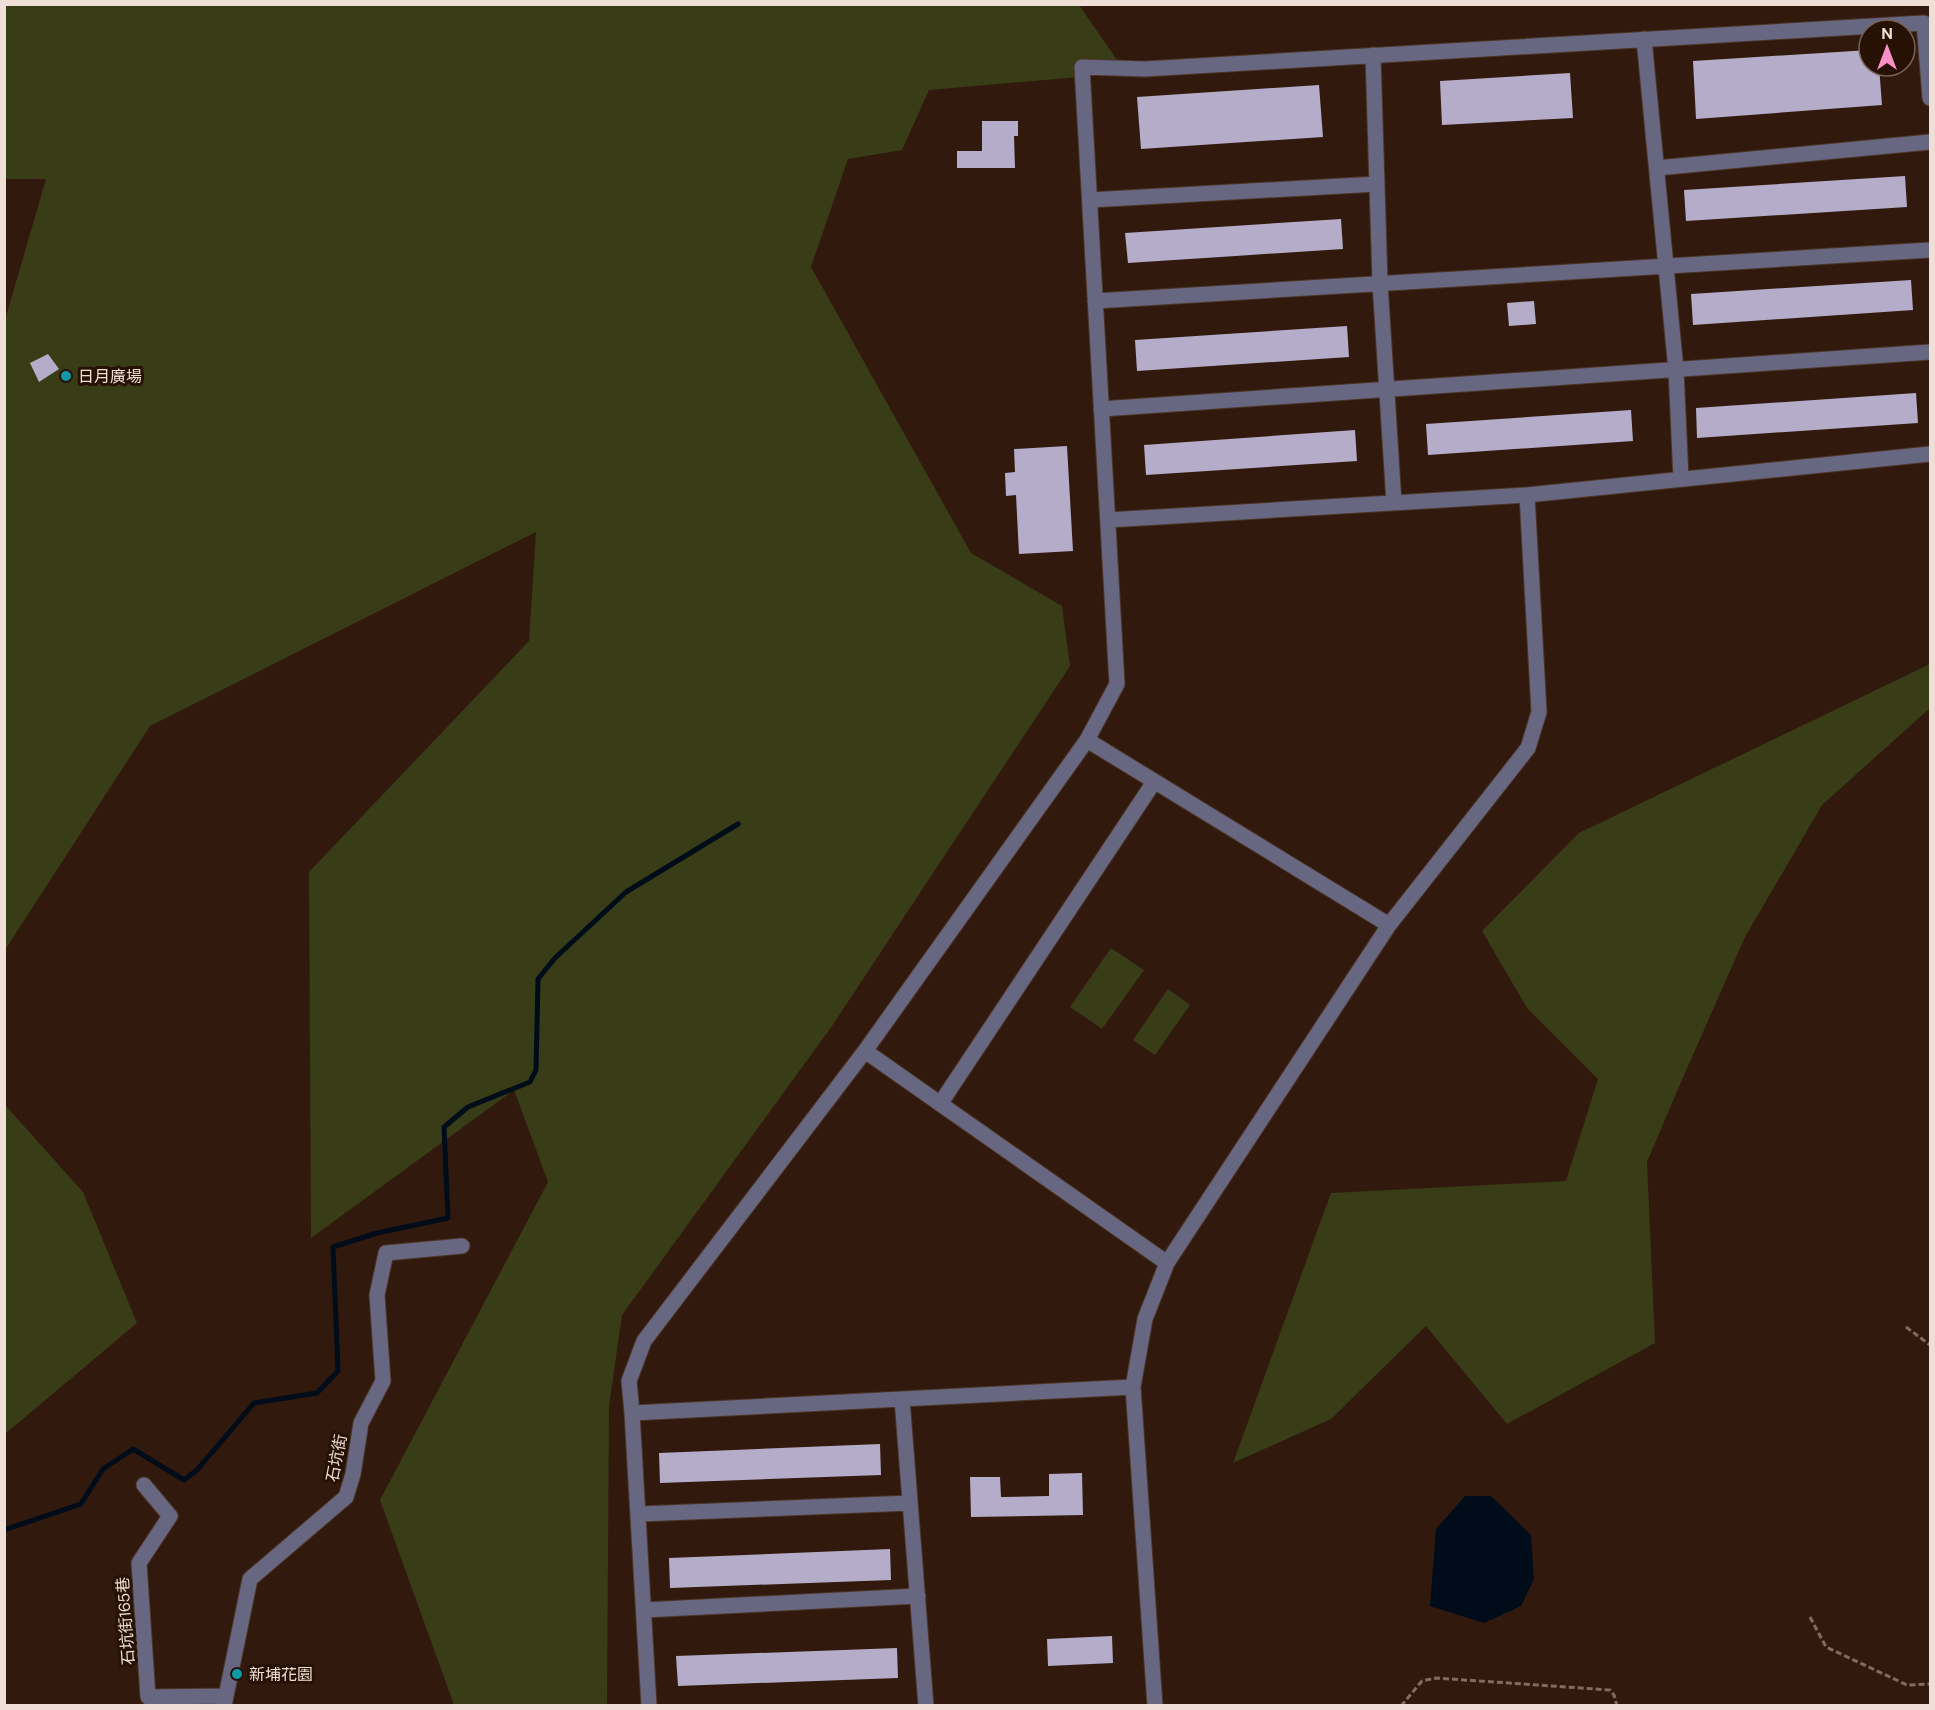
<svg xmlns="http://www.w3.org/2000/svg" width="1935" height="1710" viewBox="0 0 1935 1710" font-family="'DM Sans','Noto Sans TC',sans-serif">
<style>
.green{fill:#383c17}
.water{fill:#000c19}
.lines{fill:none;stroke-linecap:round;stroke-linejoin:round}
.stream{stroke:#000c19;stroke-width:5}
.building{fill:#b5acc9}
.minor-casing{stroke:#4c3629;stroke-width:17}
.path{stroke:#806c61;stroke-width:3;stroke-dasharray:6 3;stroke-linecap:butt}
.minor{stroke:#686781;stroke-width:15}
.culture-dot{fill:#0f9aa8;stroke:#271105;stroke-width:2}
.labels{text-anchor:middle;stroke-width:6;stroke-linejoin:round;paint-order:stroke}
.poi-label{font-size:16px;fill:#efdfd6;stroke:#271105;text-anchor:start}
.street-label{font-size:16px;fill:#efdfd6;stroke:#271105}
</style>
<rect width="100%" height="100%" fill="#311a0d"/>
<path class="green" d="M 5,5 L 1079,5 L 1126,73 L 929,90 L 902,150 L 848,159 L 811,267 L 971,553 L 1062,606 L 1070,666 L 832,1026 L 622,1315 L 609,1406 L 607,1705 L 454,1705 L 380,1500 L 548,1182 L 514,1090 L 311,1238 L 309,872 L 529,641 L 536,532 L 150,726 L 5,950 L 5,320 L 46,179 L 5,179 Z
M 1930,664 L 1930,708 L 1822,805 L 1745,937 L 1681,1082 L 1647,1162 L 1655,1343 L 1507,1424 L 1426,1326 L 1331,1419 L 1233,1463 L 1331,1193 L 1566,1181 L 1598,1079 L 1527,1008 L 1482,931 L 1579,833 Z
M 1111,948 L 1144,970 L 1102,1029 L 1070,1007 Z
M 1168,989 L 1190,1005 L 1155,1055 L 1133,1040 Z
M 5,1105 L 83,1192 L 137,1323 L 5,1434 Z"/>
<path class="water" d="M 1465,1496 L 1491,1496 L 1531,1535 L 1534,1579 L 1521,1606 L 1484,1623 L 1430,1606 L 1436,1529 Z"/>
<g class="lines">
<path class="stream" d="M 4,1530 L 81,1504 L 103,1469 L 133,1449 L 184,1480 L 197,1470 L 254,1403 L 317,1393 L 338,1371 L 333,1247 L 377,1233 L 448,1218 L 444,1127 L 468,1107 L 530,1082 L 536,1070 L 538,979 L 555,958 L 626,892 L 738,824"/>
</g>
<path class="building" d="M 1869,50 L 1869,66 L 1879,66 L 1882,105 L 1696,119 L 1693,61 Z
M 1570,73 L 1573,118 L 1442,125 L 1440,81 Z
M 1319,85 L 1323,137 L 1141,149 L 1137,97 Z
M 982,121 L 1018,121 L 1018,136 L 1014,136 L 1015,168 L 957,168 L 957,151 L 982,151 Z
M 1905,176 L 1907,207 L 1686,221 L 1684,190 Z
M 1341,219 L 1343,249 L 1128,263 L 1125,233 Z
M 1911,280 L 1913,310 L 1693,325 L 1691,294 Z
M 1534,301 L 1536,324 L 1509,326 L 1507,303 Z
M 1347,326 L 1349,357 L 1137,371 L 1135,340 Z
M 48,354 L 59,369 L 39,382 L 30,363 Z
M 1916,393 L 1918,423 L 1697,438 L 1696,408 Z
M 1631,410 L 1633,441 L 1428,455 L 1426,424 Z
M 1355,430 L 1357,461 L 1146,475 L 1144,445 Z
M 1067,446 L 1073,551 L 1019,554 L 1016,495 L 1006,496 L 1005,473 L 1015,472 L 1014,449 Z
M 880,1444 L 881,1475 L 660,1483 L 659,1453 Z
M 1082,1473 L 1083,1515 L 971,1517 L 970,1477 L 1000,1477 L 1001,1497 L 1049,1496 L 1049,1474 Z
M 890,1549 L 891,1580 L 670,1588 L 669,1558 Z
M 1112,1636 L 1113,1663 L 1048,1666 L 1047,1639 Z
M 897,1648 L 898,1678 L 678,1686 L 676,1656 Z"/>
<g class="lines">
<defs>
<path id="minor" d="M 1644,39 L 1676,370 L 1681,479
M 1373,55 L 1380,283 L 1394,503
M 1657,168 L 1930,142
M 1090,200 L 1377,184
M 1095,301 L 1930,250
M 1101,409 L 1930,352
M 1108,520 L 1527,495
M 1087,740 L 1389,925
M 865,1051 L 1087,740 L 1117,684 L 1082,67 L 1145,69 L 1924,23 L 1930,98
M 940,1104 L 1154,782
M 902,1399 L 926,1706
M 632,1413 L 629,1381 L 644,1341 L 865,1051 L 1167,1263
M 144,1485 L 170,1516 L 139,1563 L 148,1697 L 226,1696
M 639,1514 L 910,1503
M 644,1610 L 918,1596
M 224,1706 L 250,1579 L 346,1497 L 353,1474 L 361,1423 L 383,1381 L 377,1295 L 386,1253 L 462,1246
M 649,1706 L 632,1413 L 1133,1387
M 1155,1706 L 1133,1387 L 1145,1319 L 1167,1263 L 1389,925 L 1528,748 L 1539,712 L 1527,495 L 1930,454"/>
</defs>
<use href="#minor" class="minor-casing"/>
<path class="path" d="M 1906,1327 L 1930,1345
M 1810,1617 L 1826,1647 L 1907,1685 L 1930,1684
M 1401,1706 L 1422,1681 L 1436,1678 L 1610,1690 L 1614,1695 L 1617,1706"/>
<use href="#minor" class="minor"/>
</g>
<g class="culture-dot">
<circle cx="66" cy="376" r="6"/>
<circle cx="237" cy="1674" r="6"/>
</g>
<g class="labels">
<g class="poi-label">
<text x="78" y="382">日月廣場</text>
<text x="249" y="1680">新埔花園</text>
</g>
<g class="street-label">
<text transform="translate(336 1458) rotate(-79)" y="6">石坑街</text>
<text transform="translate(125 1621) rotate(-94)" y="6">石坑街165巷</text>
</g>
</g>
<rect width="1935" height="1710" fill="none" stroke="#efdfd6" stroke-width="12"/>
<g transform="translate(1887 48)"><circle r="28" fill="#271105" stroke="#776359" stroke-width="1.5"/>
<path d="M0-4.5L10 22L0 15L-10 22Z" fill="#fa8fc6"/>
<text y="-9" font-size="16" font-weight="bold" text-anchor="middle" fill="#efdfd6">N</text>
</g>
</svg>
